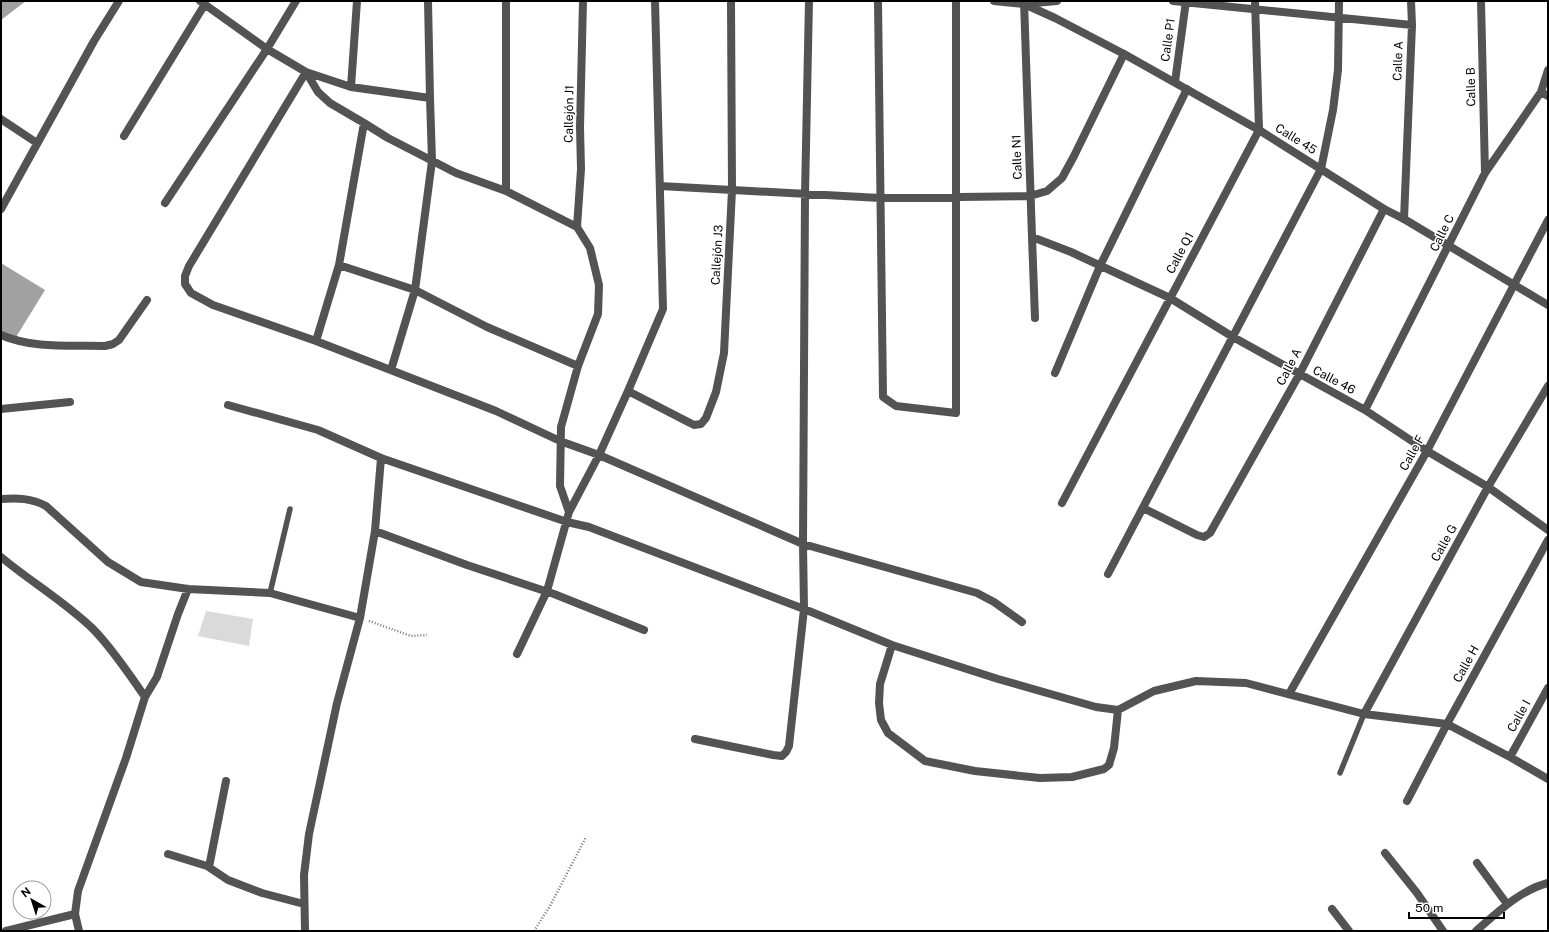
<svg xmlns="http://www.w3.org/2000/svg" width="1549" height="932" viewBox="0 0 1549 932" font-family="'Public Sans',sans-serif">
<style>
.green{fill:#dadada}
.water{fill:#a1a1a1}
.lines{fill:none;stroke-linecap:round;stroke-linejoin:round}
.path{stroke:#757575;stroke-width:2.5;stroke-dasharray:1 2;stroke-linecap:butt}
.service{stroke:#535353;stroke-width:5.5}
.minor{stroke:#535353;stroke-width:8}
.tertiary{stroke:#535353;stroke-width:8}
.labels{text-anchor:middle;stroke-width:3;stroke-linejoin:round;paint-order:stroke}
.street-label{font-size:12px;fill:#000;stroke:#fff}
</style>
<rect width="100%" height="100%" fill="#fff"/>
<path class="green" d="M 206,611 L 253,619 L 249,646 L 198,636 Z"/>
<path class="water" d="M 1,1 L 26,1 L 1,20 Z
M 1,263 L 45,290 L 13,342 L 1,336 Z"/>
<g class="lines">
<path class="path" d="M 369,621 L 411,636 L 427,635
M 534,931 L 550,906 L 586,837"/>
<path class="service" d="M 270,593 L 290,509
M 1340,773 L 1364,714"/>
<path class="minor" d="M 200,1 L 267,49 L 306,72 L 318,92 L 330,103 L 364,123 L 339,265 L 316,341
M 428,1 L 430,98 L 351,87 L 306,72 L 189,266 L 185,276 L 185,284 L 191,293 L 213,305 L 316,341 L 496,411 L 560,441 L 599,455 L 803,544 L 977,593 L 994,602 L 1022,622
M 878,1 L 883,397 L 896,406 L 956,413 L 956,1
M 1024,1 L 1032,237 L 1071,252 L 1170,298 L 1233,337 L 1365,410 L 1427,451 L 1488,487 L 1548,530
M 1173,1 L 1412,25
M 1481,1 L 1485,173
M 1024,4 L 1057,1
M 1175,82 L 1186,1
M 351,87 L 357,1
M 1541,92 L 1548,96
M 1,119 L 37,143
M 364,123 L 388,138 L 456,173 L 506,191 L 577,227 L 590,248 L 599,285 L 598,314 L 578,366 L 561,427 L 560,486 L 569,512
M 124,136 L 205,4
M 660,186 L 880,198 L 1030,196 L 1047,191 L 1062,178 L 1074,156 L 1124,54
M 506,191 L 506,1
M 165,203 L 267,49 L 296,1
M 1,209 L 94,41 L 119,1
M 1404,219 L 1412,25 L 1411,1
M 577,227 L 581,169 L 580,127 L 583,1
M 1032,237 L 1035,318
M 339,265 L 415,290 L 487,327 L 578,366
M 1,335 C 33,349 71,345 105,346 L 113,344 L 119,340 L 147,300
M 391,370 L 415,290 L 432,161 L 430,98
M 1055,373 L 1100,266 L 1187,89
M 628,391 L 694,425 L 701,424 L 706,418 L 716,392 L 724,353 L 732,190 L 731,1
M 228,405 L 318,430 L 381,458 L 567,522 L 589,527 L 804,609 L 892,645 L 998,679 L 1096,707 L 1118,710 L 1154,691 L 1196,681 L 1246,683 L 1364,714 L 1447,724 L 1510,757 L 1548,779
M 1,409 L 70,402
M 1365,410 L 1485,173 L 1541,92 L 1548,70
M 1,499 C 18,498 31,498 46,506 L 108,562 L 141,582 L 188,589 L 270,593 L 360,618
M 1062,503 L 1259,130 L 1255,1
M 1143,508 L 1197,535 L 1204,537 L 1210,533 L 1299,375 L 1384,209
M 375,531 L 467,565 L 554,594 L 644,630
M 1,557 C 31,582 65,602 93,629 C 111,647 130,675 145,697 L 126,758 L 78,891 L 75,914 L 79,931
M 1108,574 L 1321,169 L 1333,110 L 1338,70 L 1339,1
M 892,645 L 880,684 L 879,703 L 881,720 L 888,733 L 925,761 L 975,771 L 1040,778 L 1072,777 L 1104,769 L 1109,765 L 1114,748 L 1118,710
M 517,654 L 547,591 L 569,512 L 599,455 L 628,391 L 663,309 L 655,1
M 1289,694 L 1427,451 L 1548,220
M 145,697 L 157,677 L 178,614 L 188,589
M 1364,714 L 1488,487 L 1548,386
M 695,739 L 773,755 L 782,756 L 786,752 L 789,746 L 804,609 L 803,544 L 805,194 L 809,1
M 1510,757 L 1548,688
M 1407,801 L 1447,724 L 1548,540
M 1385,853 L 1417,893 L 1443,931
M 168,854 L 207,866 L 228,880 L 262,893 L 304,904
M 1477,863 L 1507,904
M 209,867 L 226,781
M 1332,909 L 1349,931
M 6,931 L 75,914
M 305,931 L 304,875 L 309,834 L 337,703 L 360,618 L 375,531 L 381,458
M 1476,931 C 1497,913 1520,890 1548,883"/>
<path class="tertiary" d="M 994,1 L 1024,4 L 1055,18 L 1124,54 L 1259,130 L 1384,209 L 1404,219 L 1548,305"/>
</g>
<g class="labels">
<g class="street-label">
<text transform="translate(1168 40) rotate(-82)" y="4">Calle P1</text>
<text transform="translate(1398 61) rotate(-88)" y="4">Calle A</text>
<text transform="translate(1471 87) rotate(-91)" y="4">Calle B</text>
<text transform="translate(569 114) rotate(-89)" y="4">Callejón J1</text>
<text transform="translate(1296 139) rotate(32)" y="4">Calle 45</text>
<text transform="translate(1017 157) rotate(-92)" y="4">Calle N1</text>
<text transform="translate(1442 233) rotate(-64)" y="4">Calle C</text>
<text transform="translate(1180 253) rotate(-62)" y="4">Calle Q1</text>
<text transform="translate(717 255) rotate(-87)" y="4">Callejón J3</text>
<text transform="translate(1289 367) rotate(-62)" y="4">Calle A</text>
<text transform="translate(1334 380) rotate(28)" y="4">Calle 46</text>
<text transform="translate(1412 453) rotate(-61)" y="4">Calle F</text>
<text transform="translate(1444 543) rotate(-61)" y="4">Calle G</text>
<text transform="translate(1466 664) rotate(-61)" y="4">Calle H</text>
<text transform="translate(1519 716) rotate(-61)" y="4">Calle I</text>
</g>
</g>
<rect width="1549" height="932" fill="none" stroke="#000000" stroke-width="4"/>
<g transform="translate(32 900) rotate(321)"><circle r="19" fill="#ffffff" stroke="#999999"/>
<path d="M0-3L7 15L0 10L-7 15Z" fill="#000000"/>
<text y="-6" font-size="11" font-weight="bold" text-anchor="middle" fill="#000000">N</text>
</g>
<path d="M1409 912v6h95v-6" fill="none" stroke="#000000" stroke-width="2"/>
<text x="1415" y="912" font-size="12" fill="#000000" stroke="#ffffff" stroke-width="3" paint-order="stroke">50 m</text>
</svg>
